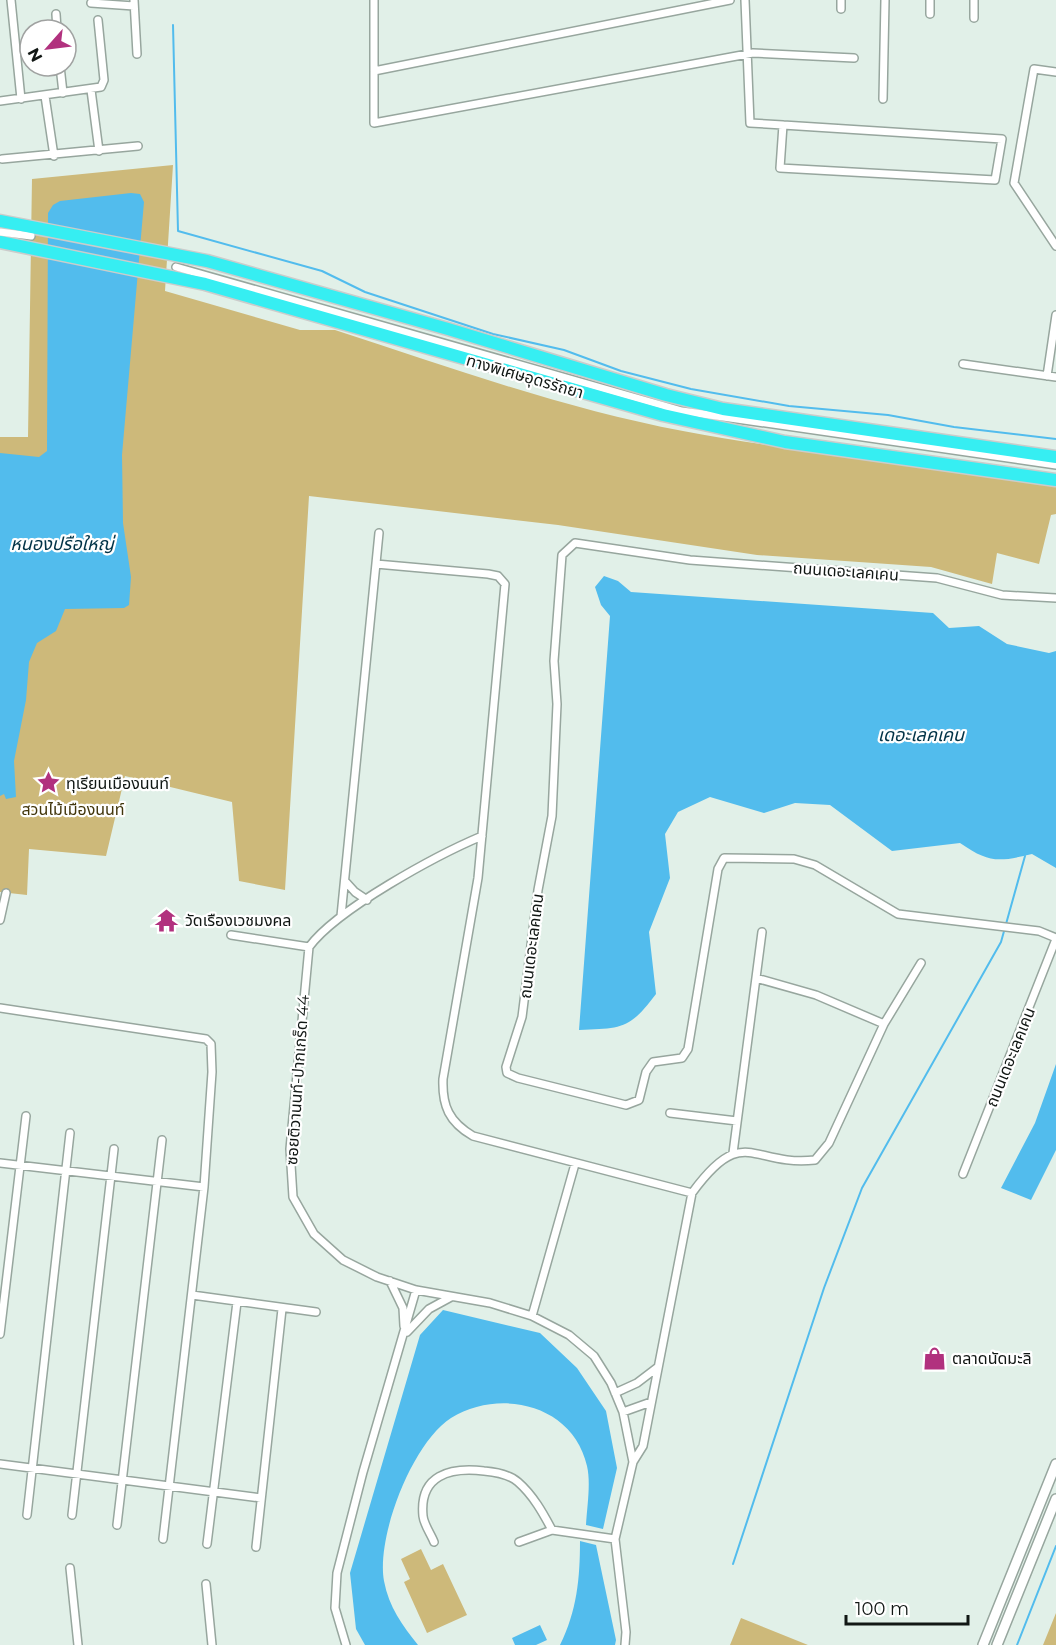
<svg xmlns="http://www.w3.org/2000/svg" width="1056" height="1645" viewBox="0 0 1056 1645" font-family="Montserrat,'Noto Sans Thai',sans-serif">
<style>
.green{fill:#cdb97a}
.water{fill:#52bced}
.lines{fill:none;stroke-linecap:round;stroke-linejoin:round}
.stream{stroke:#52bced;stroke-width:2}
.street-casing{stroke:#97a69e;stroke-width:10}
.secondary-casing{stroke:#97a69e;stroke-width:12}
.highway-casing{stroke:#cbcccb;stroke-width:15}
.street{stroke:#fff;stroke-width:7}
.secondary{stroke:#fff;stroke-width:9}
.highway{stroke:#36eef2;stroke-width:12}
.labels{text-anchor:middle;stroke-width:4.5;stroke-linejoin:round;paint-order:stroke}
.street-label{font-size:16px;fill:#111714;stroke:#fff}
.poi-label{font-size:16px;fill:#111714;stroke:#fff;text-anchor:start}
.park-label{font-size:16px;fill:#42360c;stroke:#fff}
.water-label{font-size:18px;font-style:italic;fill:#023347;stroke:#fff}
</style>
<rect width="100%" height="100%" fill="#e1f0e8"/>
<path class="green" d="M 173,165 L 165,291 L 300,330 L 335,330 C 449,367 565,409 683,431 C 807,455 933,462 1056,486 L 1056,514 L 1051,515 L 1039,564 L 997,553 L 992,584 L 931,567 L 757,555 L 558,525 L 309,496 L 285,890 L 239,881 L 232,802 L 125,776 L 106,856 L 29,849 L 27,895 L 0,892 L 0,437 L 28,437 L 32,179 Z
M 421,1549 L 431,1570 L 443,1564 L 467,1615 L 427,1633 L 404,1582 L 410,1579 L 401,1559 Z
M 1056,1613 L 1056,1645 L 1043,1645 Z
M 741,1618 L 808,1645 L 730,1645 Z"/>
<path class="water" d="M 131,193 L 140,194 L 144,202 L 122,455 L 123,523 L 131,577 L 129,605 L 124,608 L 65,609 L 56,631 L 37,643 L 29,662 L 26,700 L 14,761 L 16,797 L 6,799 L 4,794 L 0,796 L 0,453 L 39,457 L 47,451 L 48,213 L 53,205 L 60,201 Z
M 604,576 L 618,581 L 631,592 L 933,613 L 949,628 L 979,626 L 1007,644 L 1049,653 L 1056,651 L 1056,868 L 1032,854 C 998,862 989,863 960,843 L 892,851 L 830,805 L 795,803 L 764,813 L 710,797 L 678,812 L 665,834 L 670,878 L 649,932 L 656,994 C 629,1030 622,1028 579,1030 L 610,616 L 601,605 L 595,587 Z
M 1056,1064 L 1056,1150 L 1031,1200 L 1001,1188 L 1035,1123 Z
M 443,1310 L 540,1333 L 577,1368 L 606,1411 L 617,1468 L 603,1529 L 586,1525 C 587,1507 591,1483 587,1466 C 573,1404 500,1388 451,1418 C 412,1443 376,1537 384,1581 C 389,1607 402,1625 418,1645 L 365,1645 L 356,1629 L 350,1573 L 420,1335 Z
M 580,1541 L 596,1545 L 616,1640 L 615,1645 L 560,1645 C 577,1611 580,1578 580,1541 Z
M 540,1625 L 547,1640 L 536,1645 L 515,1645 L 512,1638 Z"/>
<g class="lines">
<path class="stream" d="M 173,25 L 178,231 L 322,271 L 365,292 L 493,334 L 564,350 L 621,371 L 691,389 L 789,406 L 888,415 L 954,427 L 1056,439
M 733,1564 L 824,1288 L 862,1188 L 1001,942 L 1025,856
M 1017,1645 L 1056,1546"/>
<defs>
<path id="street" d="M 11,0 L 21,99
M 134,0 L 137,54
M 374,0 L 374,123 L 753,53 L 854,58
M 745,0 L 750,123 L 783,125 L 1002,139 L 995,180 L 780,168 L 783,125
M 841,0 L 841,9
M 930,0 L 930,14
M 974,0 L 974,18
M 91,3 L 134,6
M 56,14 L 57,30
M 60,66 L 63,93
M 374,71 L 730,0
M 1056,72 L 1034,69 L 1014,183 L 1056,246
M 91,90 L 99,151
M 45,96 L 54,156
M 883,99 L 885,0
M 0,101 L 101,87 L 104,80 L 98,20
M 2,159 L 138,146
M 0,232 L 31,236
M 176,267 L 682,411 L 1056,465
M 963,364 L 1056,377
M 1047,376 L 1056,315
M 376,564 L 488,574 L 498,576 L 505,584 L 478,878 L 443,1079 C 442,1106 449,1122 473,1136 L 692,1193 C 744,1122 751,1167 815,1160 L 829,1143 L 884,1024 L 921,963
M 1056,598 L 1002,595 L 937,578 L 690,560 L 575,543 L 562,555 L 554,661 L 557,704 L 552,816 L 538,890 L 522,1017 L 506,1067 L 507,1073 L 518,1078 L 626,1105 L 639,1100 L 646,1072 L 653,1062 L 682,1058 L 688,1049 L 718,869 L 724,858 L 794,859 L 815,865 L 898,914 L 1039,931 L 1056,938
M 482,836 C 437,855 337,909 309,947 L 290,1149 L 293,1197 L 314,1234 L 343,1260 L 377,1277 L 416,1290 L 490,1303 L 532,1316 L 569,1335 L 594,1356 L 611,1383 L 623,1412 L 633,1462 L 615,1539 L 626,1632 L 625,1645
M 345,881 L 355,892 L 367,900
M 341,916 L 379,533
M 0,920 L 6,893
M 231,935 L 309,947
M 756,978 L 816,995 L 884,1024
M 0,1008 L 206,1039 L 211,1044 L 212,1072 L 204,1187 L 163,1539
M 670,1113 L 737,1121
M 733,1153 L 762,932
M 0,1163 L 204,1187
M 963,1174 L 1056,939
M 390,1281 L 403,1308 L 404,1326
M 192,1295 L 316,1312
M 532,1316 L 575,1164
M 407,1332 L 429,1309 L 451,1297
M 0,1334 L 26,1116
M 615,1393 L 637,1383 L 658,1367
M 623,1412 L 651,1402
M 633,1462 L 643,1446 L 692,1193
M 0,1464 L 261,1498
M 27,1515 L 70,1133
M 72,1515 L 114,1149
M 117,1525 L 162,1140
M 434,1542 C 431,1534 424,1525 423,1516 C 419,1475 450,1467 484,1471 C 495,1472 509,1474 518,1482 C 533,1495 543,1513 552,1530
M 519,1542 L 552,1530 L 615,1539
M 207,1544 L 237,1302
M 256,1547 L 282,1309
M 70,1568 L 78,1645
M 206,1584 L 212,1645
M 346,1645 L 335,1608 L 337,1573 L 363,1472 L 416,1290"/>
<path id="secondary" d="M 983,1645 L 1056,1464
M 997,1645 L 1056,1499"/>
<path id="highway" d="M 0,221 L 207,261 L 448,329 L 666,395 L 723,409 L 1056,457
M 0,242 L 205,284 L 663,415 L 785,442 L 1056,480"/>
</defs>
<use href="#street" class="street-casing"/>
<use href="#secondary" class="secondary-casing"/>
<use href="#highway" class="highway-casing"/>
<use href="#street" class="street"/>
<use href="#secondary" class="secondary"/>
<use href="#highway" class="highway"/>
</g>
<defs>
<symbol id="sight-bare" viewBox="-9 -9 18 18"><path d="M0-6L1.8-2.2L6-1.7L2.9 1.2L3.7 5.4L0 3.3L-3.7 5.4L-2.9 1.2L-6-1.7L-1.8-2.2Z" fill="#b1317e" stroke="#fff" stroke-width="2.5" paint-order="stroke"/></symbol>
<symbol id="temple-bare" viewBox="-9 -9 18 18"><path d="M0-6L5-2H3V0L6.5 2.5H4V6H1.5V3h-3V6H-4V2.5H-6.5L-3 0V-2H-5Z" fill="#b1317e" stroke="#fff" stroke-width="2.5" paint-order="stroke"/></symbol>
<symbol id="shop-bare" viewBox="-9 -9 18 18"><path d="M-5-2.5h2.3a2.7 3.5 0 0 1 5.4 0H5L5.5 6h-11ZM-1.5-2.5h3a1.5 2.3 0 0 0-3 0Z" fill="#b1317e" stroke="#fff" stroke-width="2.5" paint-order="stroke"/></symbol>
</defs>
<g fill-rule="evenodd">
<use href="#sight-bare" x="32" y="766" width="33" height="33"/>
<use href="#temple-bare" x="150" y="904" width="33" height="33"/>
<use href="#shop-bare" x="918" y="1342" width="33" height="33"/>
</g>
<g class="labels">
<g class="street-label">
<text transform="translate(525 376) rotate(16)" y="6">ทางพิเศษอุดรรัถยา</text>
<text transform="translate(846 571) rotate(4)" y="6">ถนนเดอะเลคเคน</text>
<text transform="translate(531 946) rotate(-83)" y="6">ถนนเดอะเลคเคน</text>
<text transform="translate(1010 1057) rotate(-68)" y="6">ถนนเดอะเลคเคน</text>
<text transform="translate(297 1080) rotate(-86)" y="6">ซอยติวานนท์-ปากเกร็ด 44</text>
</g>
<g class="poi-label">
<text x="66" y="789">ทุเรียนเมืองนนท์</text>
<text x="185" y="926">วัดเรืองเวชมงคล</text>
<text x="952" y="1364">ตลาดนัดมะลิ</text>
</g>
<g class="park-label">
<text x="73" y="815">สวนไม้เมืองนนท์</text>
</g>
<g class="water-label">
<text x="62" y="550">หนองปรือใหญ่</text>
<text x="921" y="741">เดอะเลคเคน</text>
</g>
</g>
<g transform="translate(48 48) rotate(242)"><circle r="28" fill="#ffffff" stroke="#a0a2a1" stroke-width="1.5"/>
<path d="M0-4.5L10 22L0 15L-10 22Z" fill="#b1317e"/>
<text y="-9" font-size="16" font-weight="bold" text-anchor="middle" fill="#111714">N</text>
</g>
<path d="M846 1615v9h122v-9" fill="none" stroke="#111714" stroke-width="3"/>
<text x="855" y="1615" font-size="18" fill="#111714" stroke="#ffffff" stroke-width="4.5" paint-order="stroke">100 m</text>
</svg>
